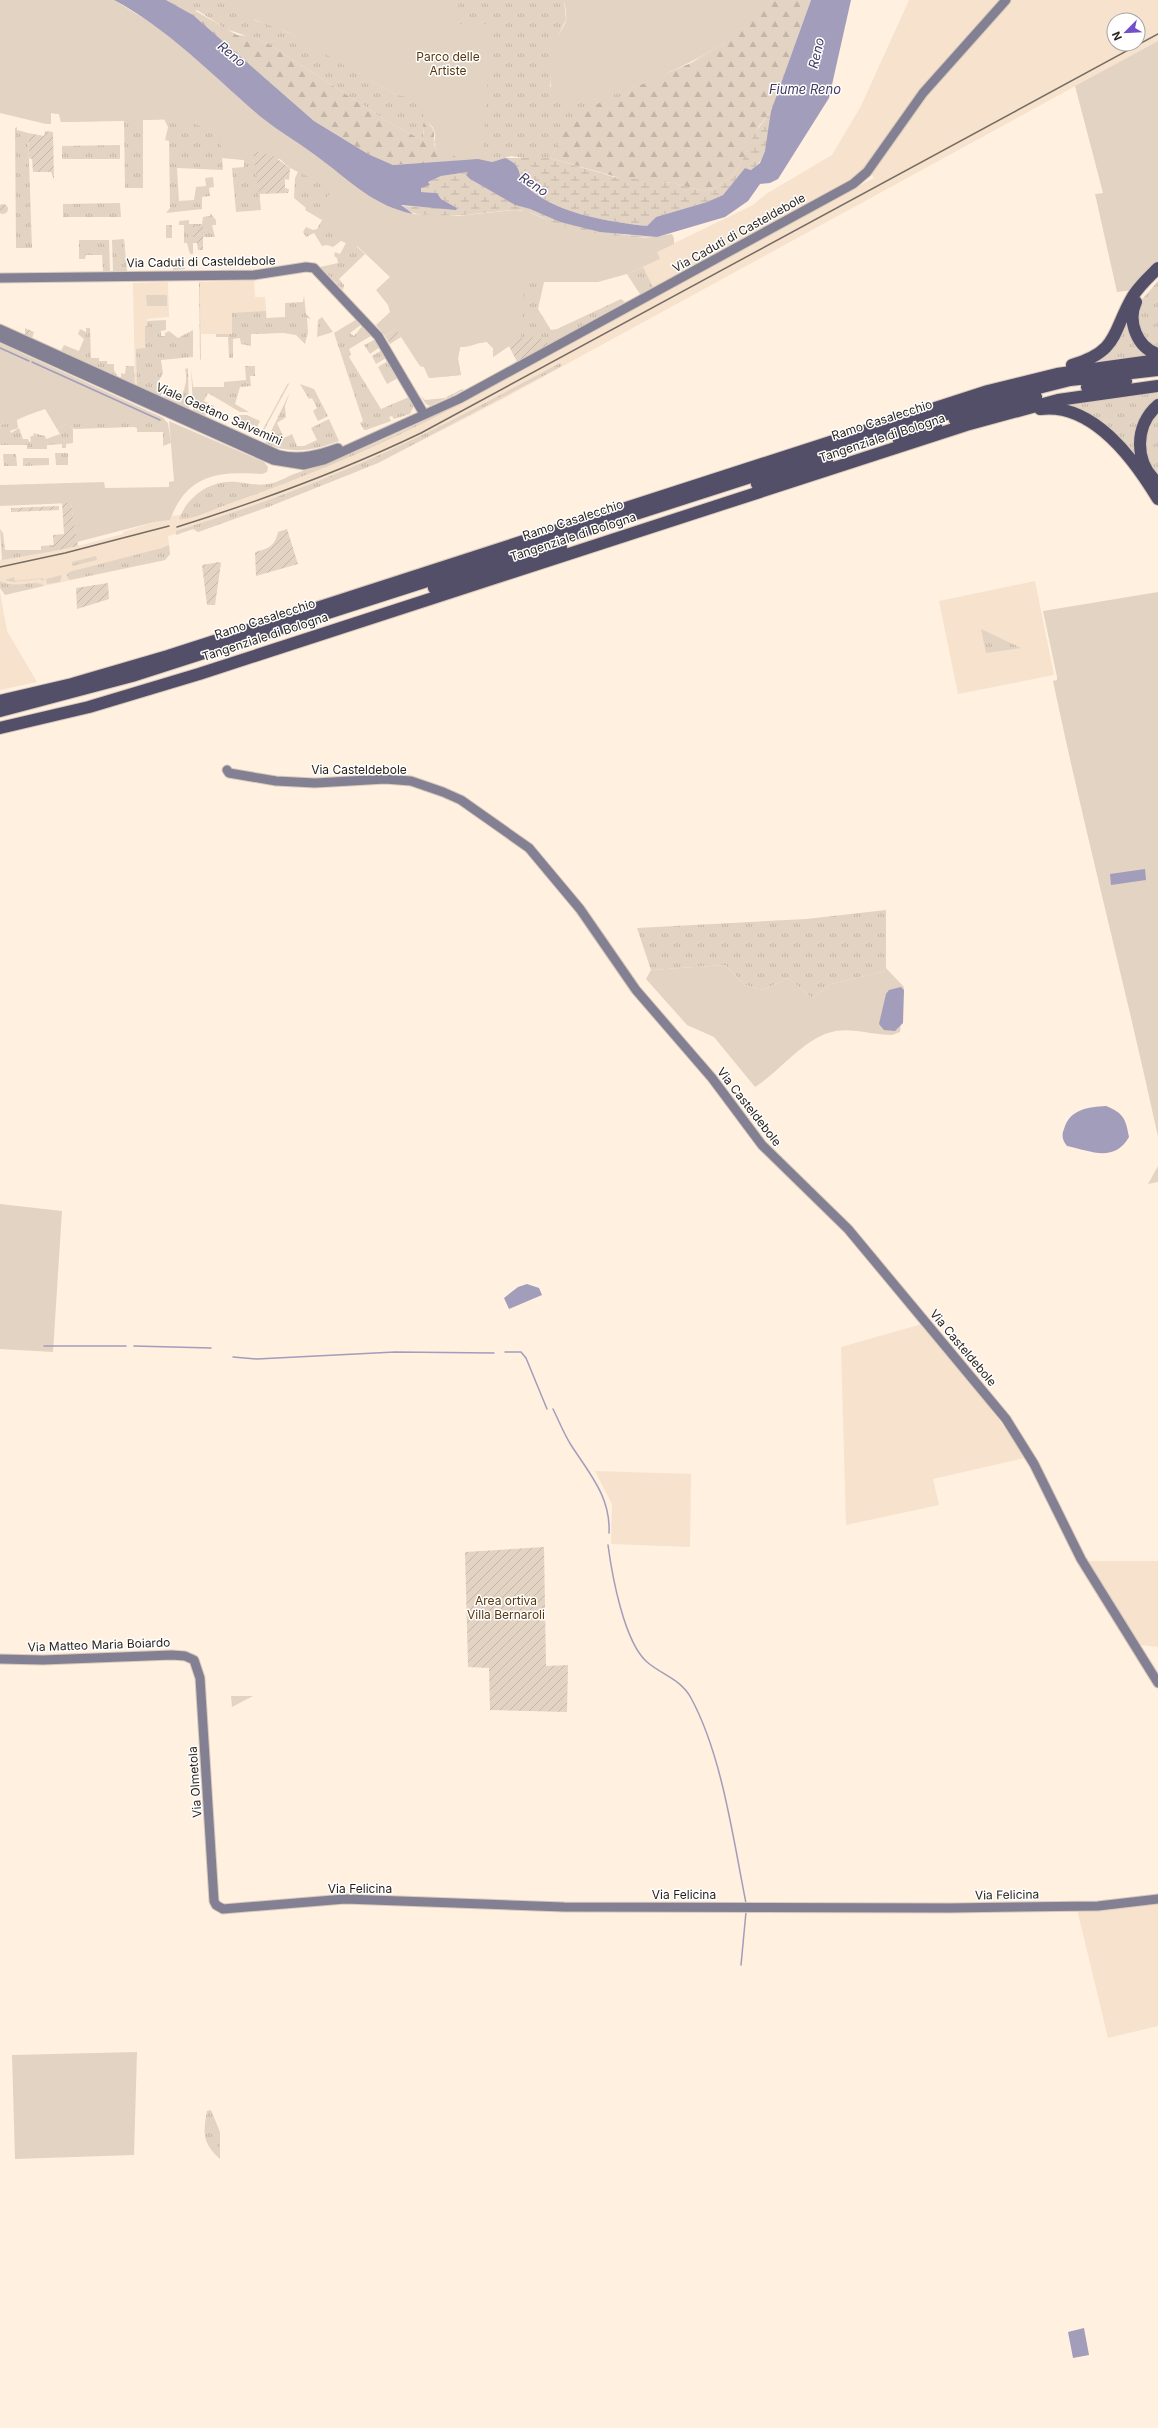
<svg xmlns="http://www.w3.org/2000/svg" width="1158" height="2428" viewBox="0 0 1158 2428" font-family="Inter,sans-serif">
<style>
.built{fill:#f6e2cd;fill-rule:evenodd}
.grass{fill:url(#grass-tufts)}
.forest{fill:url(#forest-firs)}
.wetland{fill:url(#wetland-marsh)}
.park{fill:#e3d3c3}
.garden{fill:url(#garden-furrows)}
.water{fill:#a29dba}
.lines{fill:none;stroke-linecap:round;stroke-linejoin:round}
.stream{stroke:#a29dba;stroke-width:1.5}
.secondary-casing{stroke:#d8cabc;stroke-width:11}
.highway-casing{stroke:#d8cabc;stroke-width:14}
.secondary{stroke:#838093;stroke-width:9}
.highway{stroke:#534f68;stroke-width:12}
.rail{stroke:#756c62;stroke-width:1.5}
.labels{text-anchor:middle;stroke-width:3;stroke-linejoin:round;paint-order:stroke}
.park-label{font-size:12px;fill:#57360c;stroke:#fff}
.street-label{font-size:12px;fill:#241f19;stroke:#fff}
.water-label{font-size:13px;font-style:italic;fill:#423964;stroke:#fff}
</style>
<defs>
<pattern id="grass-tufts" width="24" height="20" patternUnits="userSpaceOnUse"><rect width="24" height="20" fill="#e3d3c3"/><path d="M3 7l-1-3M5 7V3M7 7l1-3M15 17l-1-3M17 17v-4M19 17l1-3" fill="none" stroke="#c3b5a7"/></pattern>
<pattern id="forest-firs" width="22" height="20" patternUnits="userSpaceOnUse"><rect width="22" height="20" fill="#e3d3c3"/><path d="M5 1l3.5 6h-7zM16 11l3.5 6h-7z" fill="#c3b5a7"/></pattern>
<pattern id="wetland-marsh" width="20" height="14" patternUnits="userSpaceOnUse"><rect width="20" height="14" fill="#e3d3c3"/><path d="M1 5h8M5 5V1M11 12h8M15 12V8" fill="none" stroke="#c3b5a7"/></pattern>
<pattern id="garden-furrows" width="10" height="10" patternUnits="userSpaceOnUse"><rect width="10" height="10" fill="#e3d3c3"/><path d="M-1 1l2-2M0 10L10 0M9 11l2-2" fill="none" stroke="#c3b5a7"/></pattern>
</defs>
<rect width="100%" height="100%" fill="#fff0e0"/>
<path class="built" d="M 909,0 L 1158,0 L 1158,41 L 497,402 L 378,463 L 268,507 L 198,532 L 193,529 L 168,536 L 170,554 L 165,560 L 44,586 L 39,583 L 9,586 L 0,581 L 0,560 L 78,546 L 123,534 L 123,532 L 154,522 L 170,520 L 172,516 L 181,515 L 259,485 L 274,483 L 330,463 L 452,407 L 874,178 L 867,168 L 838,188 L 640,294 L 627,274 L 660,259 L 656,252 L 753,205 L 766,194 L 832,155 L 861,106 ZM 1114,20 L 1138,20 L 1138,44 L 1114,44 Z
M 254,280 L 255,297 L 265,297 L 268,334 L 201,334 L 200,282 Z
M 168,282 L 169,317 L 147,319 L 148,357 L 144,389 L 135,385 L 133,283 Z
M 1035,581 L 1054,675 L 958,694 L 939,601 Z
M 0,592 L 7,631 L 37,682 L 0,690 Z
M 922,1324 L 980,1393 L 1018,1447 L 1024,1458 L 933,1479 L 939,1505 L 846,1525 L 841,1347 Z
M 595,1471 L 691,1474 L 690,1547 L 611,1544 L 612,1504 Z
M 1088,1561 L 1158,1561 L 1158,1647 L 1141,1645 L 1134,1638 Z
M 1158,1904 L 1158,2026 L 1108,2038 L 1077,1909 Z"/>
<path class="grass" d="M 0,0 L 268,132 L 530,282 L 544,282 L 538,309 L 551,330 L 557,329 L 621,299 L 625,302 L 550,344 C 525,330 514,343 493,357 L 493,348 L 487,342 C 478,342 471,347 460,347 L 458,359 L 461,375 L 429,378 L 424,367 L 420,366 L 396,329 L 438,279 L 356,246 L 365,254 L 339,279 L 344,285 L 343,290 L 320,267 L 338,263 L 337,258 L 334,256 L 335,252 L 340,254 L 346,243 L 341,241 L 333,247 L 327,245 L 322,246 L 314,233 L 306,237 L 303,232 L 306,227 L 313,230 L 317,229 L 322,220 L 305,210 L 306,208 L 294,198 L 295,178 L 298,172 L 280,159 L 253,160 L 256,161 L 261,210 L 236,212 L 232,168 L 244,167 L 244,159 L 222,158 L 223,170 L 177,168 L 179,201 L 194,200 L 196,187 L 206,186 L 205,178 L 213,177 L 214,187 L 209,188 L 210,196 L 202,197 L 202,209 L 166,213 L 170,208 L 169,141 L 165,140 L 168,127 L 164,119 L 143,120 L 143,188 L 125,188 L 124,121 L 61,122 L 59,114 L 51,113 Z
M 166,0 L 222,0 L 256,21 L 275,26 L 309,44 L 396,95 L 442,0 L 564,0 L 566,20 L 553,45 L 550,87 L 593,100 L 635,87 L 631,94 C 607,101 582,107 566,128 C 560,135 558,149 550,158 L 529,159 L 511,156 L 492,162 L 469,160 L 434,143 C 436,135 436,129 429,123 L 423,125 L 424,140 L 422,140 L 390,123 L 267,43 L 226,29 L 197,10 L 193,12 L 193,15 Z
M 17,127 L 17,130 L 28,133 L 32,248 L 16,248 L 15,128 Z
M 120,145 L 120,159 L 62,159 L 62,146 Z
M 120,203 L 121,217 L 63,217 L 63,204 Z
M 210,213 L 216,220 L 216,225 L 212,225 L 215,237 L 203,237 L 203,226 L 193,226 L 193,254 L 190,254 L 187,243 L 184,243 L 184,225 L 179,225 L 179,221 L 189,220 L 189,224 L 202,224 L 203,217 L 210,216 Z
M 166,225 L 172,225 L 172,238 L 166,238 Z
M 124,239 L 127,271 L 113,271 L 112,240 Z
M 79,240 L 109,240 L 110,271 L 103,271 L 102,255 L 86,255 L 85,259 L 79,259 Z
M 181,262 L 184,262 L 185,269 L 173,270 L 173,265 L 181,265 Z
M 643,267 L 653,287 L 640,294 L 627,274 Z
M 1158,281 L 1158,352 L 1139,334 L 1138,304 Z
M 199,282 L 200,282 L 201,360 L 200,359 Z
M 304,295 L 306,314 L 311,319 L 307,318 L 308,332 L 305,344 L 296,335 L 283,333 L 251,334 L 251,346 L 241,344 L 240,338 L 233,339 L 233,358 L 229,358 L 228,337 L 216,337 L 216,334 L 232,334 L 232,313 L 266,311 L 266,318 L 285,317 L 285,303 L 303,302 Z
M 1129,312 L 1149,355 L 1098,361 L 1096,360 Z
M 322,317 L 333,332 L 317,337 L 318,320 Z
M 357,319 L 362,324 L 350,333 L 354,336 L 363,325 L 371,336 L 349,349 L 351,354 L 349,357 L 381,409 L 409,397 L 414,406 L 410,414 L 394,419 L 392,416 L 389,417 L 391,421 L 366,430 L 364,430 L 360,423 L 363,421 L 334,333 Z
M 166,320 L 166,330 L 161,331 L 161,336 L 165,336 L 165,333 L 169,331 L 178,338 L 193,330 L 193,357 L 161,360 L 163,373 L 156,386 L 164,389 L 160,396 L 137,386 L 136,349 L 145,348 L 145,326 L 147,326 L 147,321 Z
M 86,328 L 90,328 L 91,358 L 99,358 L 99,361 L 107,361 L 107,364 L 114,364 L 114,370 L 118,377 L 121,377 L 121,373 L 125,374 L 126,366 L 134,366 L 135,385 L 61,351 L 64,345 L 79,351 L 84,339 L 78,334 L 80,329 L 86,332 Z
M 374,340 L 380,347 L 370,354 L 364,345 Z
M 382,350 L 386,358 L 376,364 L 372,356 Z
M 32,358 L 163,418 L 168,423 L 171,443 L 163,446 L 163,432 L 137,432 L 137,428 L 134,427 L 74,429 L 69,426 L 73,429 L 73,443 L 66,444 L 66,448 L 62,448 L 62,444 L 47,445 L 47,449 L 27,449 L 27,445 L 0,445 L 0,425 L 32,413 L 17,420 L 18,428 L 10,431 L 11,433 L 19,428 L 23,439 L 28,439 L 29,442 L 31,441 L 30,437 L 34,435 L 33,433 L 45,436 L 46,439 L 60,434 L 57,429 L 66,424 Z
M 388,361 L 398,378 L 387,384 L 378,367 Z
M 560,363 L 562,366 L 378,463 L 268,507 L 198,532 L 193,529 L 176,535 L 176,531 C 247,509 316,484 384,453 C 444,426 502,394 560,363 Z
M 245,366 L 255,366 L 255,376 L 250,376 L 251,386 L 240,387 L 235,404 L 249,412 L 240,412 L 208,393 L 204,401 L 214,406 L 212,410 L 208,408 L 205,416 L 193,410 L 191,367 L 193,387 L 224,387 L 224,382 L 246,380 Z
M 188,368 L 189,409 L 188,409 L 164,397 L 167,392 L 172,395 L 174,401 L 180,400 C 185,389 188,379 185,369 Z
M 288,383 L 289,384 L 263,432 L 262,431 Z
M 300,384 L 314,389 L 328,416 L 318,421 L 313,411 L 317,408 L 312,398 L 309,399 Z
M 462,389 L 464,390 L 430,406 L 426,404 L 420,395 L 425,400 L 445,398 Z
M 483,391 C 398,439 319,472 228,504 C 217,508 189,521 179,519 C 188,496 210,480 236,482 C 247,483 258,486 269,484 C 280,482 289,475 300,472 C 363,452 424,422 483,391 Z
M 290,392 L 285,406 L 286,417 L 277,423 L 284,438 L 292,434 L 297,446 L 304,446 L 317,440 L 311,428 L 329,419 L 339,441 C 312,451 293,454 265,444 Z
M 1158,392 L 1158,402 L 1151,408 L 1141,465 L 1120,443 L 1061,405 Z
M 1158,408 L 1158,480 L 1142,452 L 1153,413 Z
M 239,415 L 247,415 L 260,421 L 255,432 L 236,423 Z
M 55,453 L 68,453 L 68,465 L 56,465 Z
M 3,454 L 16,454 L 17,466 L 4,466 Z
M 23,458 L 49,458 L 49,465 L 23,466 Z
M 0,529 L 3,533 L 5,550 L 41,550 L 41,546 L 54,545 L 54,551 L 2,560 Z
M 169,545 L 170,554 L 165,560 L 69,580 L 67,575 L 69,572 L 162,548 Z
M 96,556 L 97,560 L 72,566 L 72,562 Z
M 62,575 L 60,582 L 47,584 L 46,579 Z
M 14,577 L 15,581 L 43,578 L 44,581 L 40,579 L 13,582 L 5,580 Z
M 0,581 C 14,590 38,578 44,586 L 5,595 L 0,588 Z
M 981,629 L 1021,648 L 986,653 Z
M 886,910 L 886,971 L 831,984 L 812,998 L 788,978 L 763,990 L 745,985 L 725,965 L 651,970 L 637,928 L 806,919 Z
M 211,2110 L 220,2132 L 220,2159 C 202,2143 203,2133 207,2111 Z"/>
<path class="forest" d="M 772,0 L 811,0 L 771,111 L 759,126 L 739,167 L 731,177 L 714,189 L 703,191 L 673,183 L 627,180 L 550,158 C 559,147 561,131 568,122 C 581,106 612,99 630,94 L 635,87 L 691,63 L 724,43 Z
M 194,10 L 237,35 L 248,36 L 267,43 L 390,123 L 422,140 L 424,140 L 423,125 L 425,119 C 440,135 431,132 435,148 L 469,160 L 393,165 L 368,154 L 314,121 L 193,15 Z"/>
<path class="wetland" d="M 771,111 C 771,129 768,160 751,170 L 745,168 L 723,195 L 707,202 L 656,217 L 647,226 C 607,222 553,213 524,184 C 520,180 521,175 519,170 C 517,165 509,161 505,158 L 550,158 L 614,177 L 673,183 L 703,191 L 714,189 L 731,177 L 739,167 L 754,134 Z
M 468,172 L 470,179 L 515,205 L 530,209 L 560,222 L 626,235 L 657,237 C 622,239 587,234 554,223 C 541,218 529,209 514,210 C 490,211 417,225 401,206 L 457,208 L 441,199 L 437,193 L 421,192 L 421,187 L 430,185 L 428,182 L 441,176 Z"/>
<path class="park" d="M 0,0 L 114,0 L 164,31 L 263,118 L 329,165 L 348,182 L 371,199 L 400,211 L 413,214 L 457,216 L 514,210 L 526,211 L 554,223 L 584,231 L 608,235 L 645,238 L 672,234 L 674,238 L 674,244 L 657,252 L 660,259 L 627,274 L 598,282 L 530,282 L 524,286 L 521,338 L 493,357 L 493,348 L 487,342 C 478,342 471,347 460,347 L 458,359 L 461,375 L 429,378 L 424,367 L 420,366 L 396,329 L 385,336 L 376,325 L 390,312 L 388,305 L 376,290 L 390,277 L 319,210 L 330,193 L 329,187 L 290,168 L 280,159 L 254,151 L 253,161 L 222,158 L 220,136 L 185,119 L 61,122 L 59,114 L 51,113 L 51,124 L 46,124 L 0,113 Z
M 222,0 L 458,0 L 459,24 L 492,24 L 482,160 L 461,159 L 435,148 L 436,135 L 433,127 L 425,119 L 416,98 L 396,95 L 285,31 L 246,17 Z
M 564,0 L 772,0 C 757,15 742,31 724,43 C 701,59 574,124 554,96 C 548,89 550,55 553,45 C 555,37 563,30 566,21 C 567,15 565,6 564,0 Z
M 1158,41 L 1158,264 L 1133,290 L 1117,292 L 1095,194 L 1103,193 L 1075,86 Z
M 146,295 L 167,295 L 167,306 L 147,306 Z
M 0,343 L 163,418 L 161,423 L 66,424 L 57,429 L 45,409 L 0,425 Z
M 169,421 L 264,462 L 268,467 L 267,472 L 262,474 C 218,471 187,474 170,520 L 154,522 L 77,542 L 71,503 L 0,506 L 0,485 L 104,482 L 105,488 L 169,487 L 169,482 L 174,481 Z
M 1158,592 L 1158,1137 C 1125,984 1085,834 1053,681 L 1057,680 L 1057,677 L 1043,611 Z
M 725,965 L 745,985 L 763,990 L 788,978 L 812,998 L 831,984 L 886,971 L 886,968 L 904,987 L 900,1032 L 892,1035 C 874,1035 853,1028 836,1031 C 805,1036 781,1071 755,1087 L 714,1037 L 687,1025 L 646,979 L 651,970 Z
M 1158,1166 L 1158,1182 L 1148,1184 Z
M 0,1204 L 62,1211 L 53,1352 L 0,1349 Z
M 231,1696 L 253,1696 L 232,1707 Z
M 137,2052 L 134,2155 L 15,2159 L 12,2055 Z"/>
<path class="garden" d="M 45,131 L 53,132 L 54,180 L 51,172 L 33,172 L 32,159 L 29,158 L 28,133 L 44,136 Z
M 253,151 L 272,155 L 290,168 L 289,180 L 285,179 L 285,188 L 289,189 L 288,193 L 259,194 Z
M-2 209a5 5 0 1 1 10 0a5 5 0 1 1-10 0Z
M 193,226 L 203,226 L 203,250 L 198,250 L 197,243 L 193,243 Z
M 25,328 L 34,332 L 32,338 L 25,335 Z
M 396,329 L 401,337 L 390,344 L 385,336 Z
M 538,337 L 550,344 L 517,362 L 509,346 L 521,338 Z
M 62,503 L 71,503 L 78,546 L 54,551 L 53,535 L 64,534 Z
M 59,506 L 59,510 L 11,512 L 11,508 Z
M 287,529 L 298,564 L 256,576 L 255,552 C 268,549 275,546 278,532 Z
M 219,562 L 221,563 L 215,605 L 207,605 L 202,565 Z
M 108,583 L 109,599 L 77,609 L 76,588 Z
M 544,1547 L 546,1666 L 568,1665 L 567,1712 L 490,1710 L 489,1668 L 468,1667 L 465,1552 Z"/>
<path class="water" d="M 114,0 L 166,0 L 193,15 L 314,121 L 368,154 L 393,165 L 478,159 L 492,162 L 505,158 C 509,160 515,163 517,167 C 521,172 519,179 524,184 C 552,213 608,222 647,226 L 656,217 L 707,202 L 723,195 L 745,168 L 751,170 L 760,163 L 765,151 L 771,111 L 811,0 L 851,0 L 829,98 L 778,179 L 770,183 L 760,184 L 748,201 L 725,217 L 657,237 L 600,232 L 560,222 L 530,209 L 515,205 L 470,179 L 466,175 L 468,172 L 441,176 L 428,182 L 430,185 L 421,188 L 421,192 L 437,193 L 441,199 L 457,208 L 456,210 L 401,205 L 413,214 C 373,205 354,184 323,161 C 303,145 281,133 261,117 C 213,76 170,30 114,0 Z
M 1145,869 L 1146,880 L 1111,885 L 1110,874 Z
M 901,987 L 904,990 L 903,1023 L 895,1031 L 884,1030 L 879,1024 L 886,994 L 889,990 Z
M 1106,1106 C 1124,1113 1126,1120 1129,1137 C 1114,1163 1091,1151 1067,1146 C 1063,1141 1061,1136 1064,1129 C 1070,1109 1088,1107 1106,1106 Z
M 527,1284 L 539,1288 L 542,1295 L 509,1309 L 504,1298 L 518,1287 Z
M 1084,2328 L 1089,2355 L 1073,2358 L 1068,2332 Z"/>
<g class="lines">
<path class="stream" d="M 0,348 L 29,361
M 32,362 L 160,420
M 44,1346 L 126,1346
M 134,1346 L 211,1348
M 505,1352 L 521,1352 L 526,1358 L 547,1409
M 233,1357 L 257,1359 L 395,1352 L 494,1353
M 553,1409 C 559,1421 564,1434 571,1445 C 589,1473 611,1497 609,1533
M 608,1545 C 612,1575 624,1642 647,1662 C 662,1675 681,1679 691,1698 C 722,1755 733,1838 746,1903
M 741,1965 L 746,1912"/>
<defs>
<path id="secondary" d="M 0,278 L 254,275 L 306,267 L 314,268 L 378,336 L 424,414
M 0,329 L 279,455 C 300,460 319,455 338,448
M 0,337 L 273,460 L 304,465 L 324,460 L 459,399 L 853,184 L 867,172 L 923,93 L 1006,0
M 227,770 L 229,773 L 276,781 L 315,783 L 385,779 L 411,781 L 443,792 L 461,800 L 529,848 L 580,909 L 636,990 L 712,1078 L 762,1145 L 848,1229 L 1006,1419 L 1034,1464 L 1081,1559 L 1158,1683
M 0,1659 L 43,1660 L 172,1655 L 185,1656 L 194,1660 L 200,1678 L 214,1901 L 216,1905 L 223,1909 L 345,1899 L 564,1907 L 950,1908 L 1098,1906 L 1158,1899"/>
<path id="highway" d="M 1136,302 C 1127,321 1137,348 1158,354
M 1072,365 C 1120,351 1112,331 1133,296 C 1139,286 1149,277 1158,268
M 1087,387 L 1126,381
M 1158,405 C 1134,425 1134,463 1158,483
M 1040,409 C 1093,402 1134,459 1158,499
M 955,420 L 1036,397
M 898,438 L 936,426
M 757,484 L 827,461
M 434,588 L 561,547
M 0,701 L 72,684 L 168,656 L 988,391 L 1057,374 L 1158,360
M 0,711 L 132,676 L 990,400 L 1070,380 L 1158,370
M 0,728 L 89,707 L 199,674 L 966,425 L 1058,400 L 1158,386"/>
</defs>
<use href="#secondary" class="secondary-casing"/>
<use href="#highway" class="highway-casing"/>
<use href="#secondary" class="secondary"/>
<use href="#highway" class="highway"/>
<path class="rail" d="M 177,527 C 260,501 342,471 421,433 L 1158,34
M 0,567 L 65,553 L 169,526"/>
</g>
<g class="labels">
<g class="park-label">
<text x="448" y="61">Parco delle<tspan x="448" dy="14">Artiste</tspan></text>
<text x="506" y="1605">Area ortiva<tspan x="506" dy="14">Villa Bernaroli</tspan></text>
</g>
<g class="street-label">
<text transform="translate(739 233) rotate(-29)" y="4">Via Caduti di Casteldebole</text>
<text transform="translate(201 262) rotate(-1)" y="4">Via Caduti di Casteldebole</text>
<text transform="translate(219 414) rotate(24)" y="4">Viale Gaetano Salvemini</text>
<text transform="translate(882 420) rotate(-18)" y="4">Ramo Casalecchio</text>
<text transform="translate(882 438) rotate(-18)" y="4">Tangenziale di Bologna</text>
<text transform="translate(573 520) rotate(-18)" y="4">Ramo Casalecchio</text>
<text transform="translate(573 537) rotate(-18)" y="4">Tangenziale di Bologna</text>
<text transform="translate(265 619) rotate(-18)" y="4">Ramo Casalecchio</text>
<text transform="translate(265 637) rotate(-18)" y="4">Tangenziale di Bologna</text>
<text x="359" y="774">Via Casteldebole</text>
<text transform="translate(749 1107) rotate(52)" y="4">Via Casteldebole</text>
<text transform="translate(963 1348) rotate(50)" y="4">Via Casteldebole</text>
<text transform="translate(99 1645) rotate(-2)" y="4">Via Matteo Maria Boiardo</text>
<text transform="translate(195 1782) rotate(-94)" y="4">Via Olmetola</text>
<text x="360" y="1893">Via Felicina</text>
<text x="684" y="1899">Via Felicina</text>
<text transform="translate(1007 1895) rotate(-1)" y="4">Via Felicina</text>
</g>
<g class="water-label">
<text transform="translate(816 53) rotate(-77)" y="5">Reno</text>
<text transform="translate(232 54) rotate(40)" y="5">Reno</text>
<text x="805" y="94">Fiume Reno</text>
<text transform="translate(534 184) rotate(34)" y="5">Reno</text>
</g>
</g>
<g transform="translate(1126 32) rotate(246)"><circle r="19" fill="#ffffff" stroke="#a7a5a3"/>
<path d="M0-3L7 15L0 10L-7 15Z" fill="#7350c9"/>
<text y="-6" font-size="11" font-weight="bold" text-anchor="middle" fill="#241f19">N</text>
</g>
</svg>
